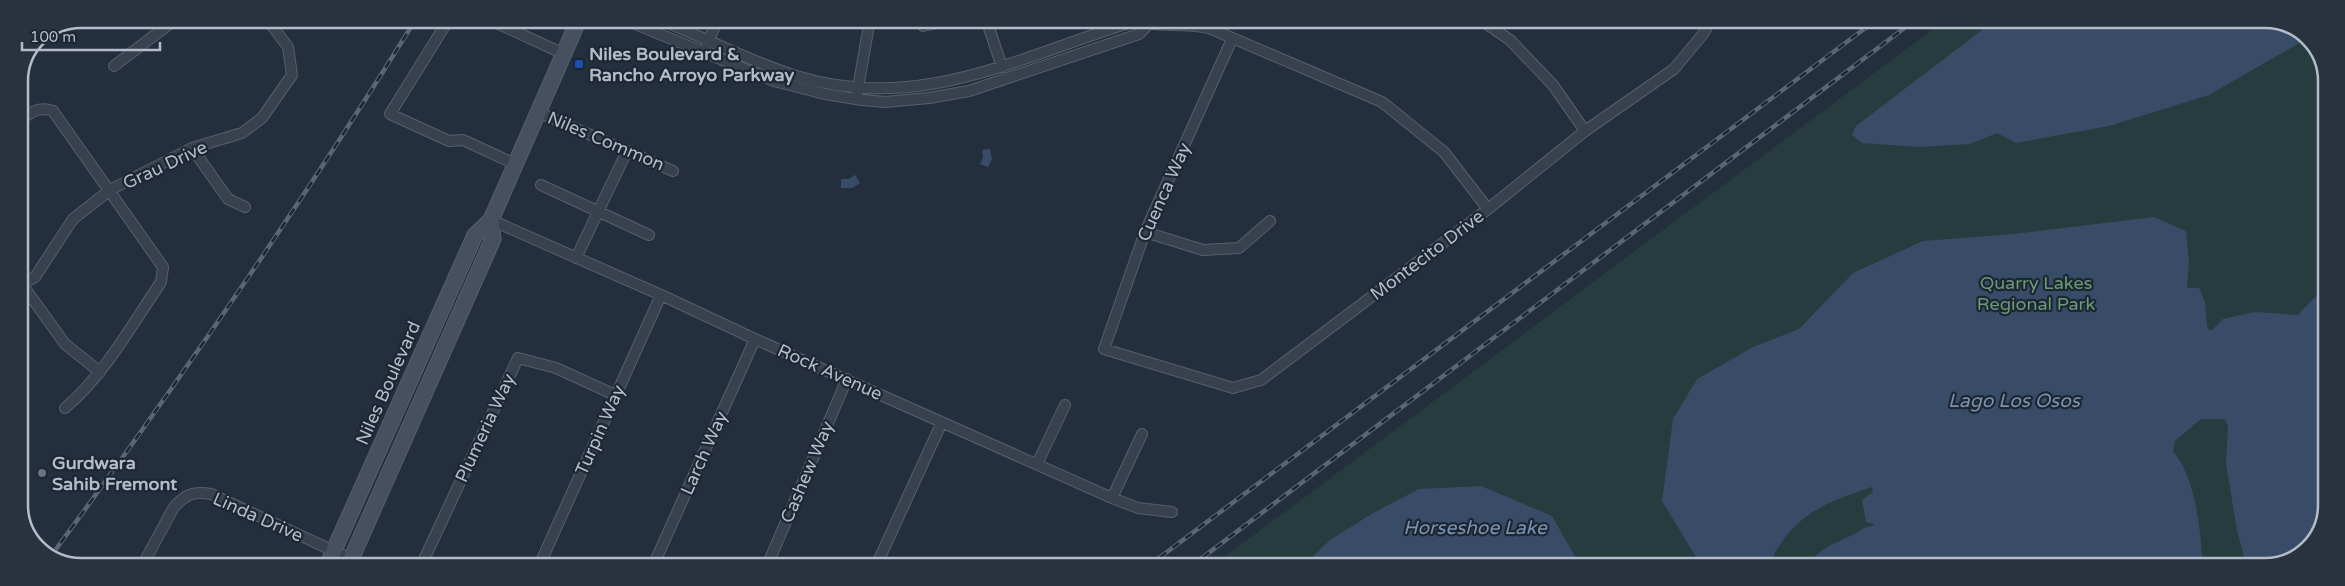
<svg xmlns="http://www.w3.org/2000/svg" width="2345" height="586" viewBox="0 0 2345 586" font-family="'Varela Round',sans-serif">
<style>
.green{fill:#263c3f}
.water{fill:#394c67}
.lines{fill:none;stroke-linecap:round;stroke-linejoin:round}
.minor-casing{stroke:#565f6c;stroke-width:12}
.secondary-casing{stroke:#565f6c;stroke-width:17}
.minor{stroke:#38414e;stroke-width:10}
.secondary{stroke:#465061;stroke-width:15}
.rail-casing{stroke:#5a6575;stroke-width:4.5}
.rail{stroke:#1d2633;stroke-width:2.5;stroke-dasharray:8;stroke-linecap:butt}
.transit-dot{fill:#1a4fb4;stroke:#1d2633;stroke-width:2}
.worship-dot{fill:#6b7280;stroke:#1d2633;stroke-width:2}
.labels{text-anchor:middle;stroke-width:4.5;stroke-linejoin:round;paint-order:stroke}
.poi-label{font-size:18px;font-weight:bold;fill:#b4bcc9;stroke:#1d2633;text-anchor:start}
.street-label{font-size:18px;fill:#b4bcc9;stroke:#1d2633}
.park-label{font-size:18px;fill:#6b9a76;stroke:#1d2633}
.water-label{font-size:19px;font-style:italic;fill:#7c92b1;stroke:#1d2633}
.rim{fill:none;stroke:#b4bcc9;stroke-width:2.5}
</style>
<rect width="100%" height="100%" fill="#242f3e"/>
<path class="green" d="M 1945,20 L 2277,20 L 2311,40 L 2326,76 L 2325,518 L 2305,552 L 2265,567 L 1211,567 Z"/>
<path class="water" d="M 1995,20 L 2277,20 L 2308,38 L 2209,95 L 2109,126 L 2016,143 L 1997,133 L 1970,144 L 1918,147 L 1862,143 L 1852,135 L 1856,126 Z
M 990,149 L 992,159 L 988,167 L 980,164 L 983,157 L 982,150 Z
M 855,175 L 860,183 L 852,188 L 841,188 L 841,179 L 849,179 Z
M 2154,217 L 2186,231 L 2189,260 L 2187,288 L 2199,288 L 2205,302 L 2207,326 L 2209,330 L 2212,330 L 2223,319 L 2255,312 L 2298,315 L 2313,299 L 2326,289 L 2325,518 L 2305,552 L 2265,567 L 2251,567 L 2244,556 L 2237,531 L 2226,463 L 2228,426 L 2225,419 L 2201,419 L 2175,441 L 2173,451 C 2197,480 2200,530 2203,567 L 1806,567 C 1823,543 1844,542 1866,527 L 1873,526 L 1874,524 L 1866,522 L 1862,500 L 1873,492 L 1872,487 C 1821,504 1791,516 1768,567 L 1706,567 L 1696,557 L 1662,501 L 1673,419 L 1697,379 L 1753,347 L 1799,329 L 1853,273 L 1923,241 L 2014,234 Z
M 1481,486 L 1552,516 L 1581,567 L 1302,567 L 1330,540 L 1373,513 L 1419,489 Z"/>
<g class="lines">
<defs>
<path id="minor" d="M 449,19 L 390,114 L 449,141 L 463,140 L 515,164
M 488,19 L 564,54
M 623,19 L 774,81 L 825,94 L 862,100 L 885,102 L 929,98 L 969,91 L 1139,34 L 1148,25
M 659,19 C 705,38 749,61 796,76 C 920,114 1020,56 1135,21 C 1159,28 1182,22 1209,28 L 1382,102 L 1444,152 L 1488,209
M 986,19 L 1002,67
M 1481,20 L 1510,40 L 1553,85 L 1585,131
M 923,26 L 955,19
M 1232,39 L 1145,232 L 1104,349 L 1233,388 L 1261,380 L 1488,209 L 1585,131 L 1674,69 L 1703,34 L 1711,20
M 707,44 L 718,19
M 114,66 L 176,19
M 857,94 L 870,19
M 538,112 L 673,171
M 19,121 C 31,112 39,106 53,111 L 163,267 L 161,282 C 131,326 105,374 65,408
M 192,148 L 228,199 L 245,207
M 541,185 L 649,235
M 491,220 L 661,295 L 755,339 L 1112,498 L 1138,508 L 1172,512
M 1145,232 L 1203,250 L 1239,248 L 1270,221
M 576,258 L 627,151
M 19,280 L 65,344 L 100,372
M 19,286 L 35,277 L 73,219 L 110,190 L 192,148 L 242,133 L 262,118 L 292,75 L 288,47 L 267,19
M 1037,464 L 1065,405
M 1112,498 L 1142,434
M 142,566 L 174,507 C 186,494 194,491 211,494 L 351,559
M 421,566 L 518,358 L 556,368 L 615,395
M 539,566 L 661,295
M 653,566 L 755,339
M 767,566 L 847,379
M 876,566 L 942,422"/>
<path id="secondary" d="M 327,566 L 475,235 L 491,220 L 579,19
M 348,566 L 493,239 L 491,220"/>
</defs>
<use href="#minor" class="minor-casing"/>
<use href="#secondary" class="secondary-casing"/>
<use href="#minor" class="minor"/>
<use href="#secondary" class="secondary"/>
<defs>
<path id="rail" d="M 51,556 C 179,382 302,203 416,19
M 1147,567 L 1876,20
M 1190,567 L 1915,20"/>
</defs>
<use href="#rail" class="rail-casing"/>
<use href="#rail" class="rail"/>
</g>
<rect class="transit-dot" x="574" y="59" width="10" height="10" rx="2.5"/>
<circle class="worship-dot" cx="42" cy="473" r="5"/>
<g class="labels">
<g class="poi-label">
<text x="589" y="60">Niles Boulevard &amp;<tspan x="589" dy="21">Rancho Arroyo Parkway</tspan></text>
<text x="52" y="469">Gurdwara<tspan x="52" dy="21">Sahib Fremont</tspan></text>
</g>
<g class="street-label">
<text transform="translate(606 141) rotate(23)" y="6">Niles Common</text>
<text transform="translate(165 165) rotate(-25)" y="6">Grau Drive</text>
<text transform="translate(1164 192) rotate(-66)" y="6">Cuenca Way</text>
<text transform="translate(1427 255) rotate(-37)" y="6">Montecito Drive</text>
<text transform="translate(830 372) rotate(24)" y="6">Rock Avenue</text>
<text transform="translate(388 383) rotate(-66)" y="6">Niles Boulevard</text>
<text transform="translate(485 428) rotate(-65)" y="6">Plumeria Way</text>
<text transform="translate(600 430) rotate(-66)" y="6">Turpin Way</text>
<text transform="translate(704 453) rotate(-66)" y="6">Larch Way</text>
<text transform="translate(807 472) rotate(-67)" y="6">Cashew Way</text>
<text transform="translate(258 517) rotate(24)" y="6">Linda Drive</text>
</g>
<g class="park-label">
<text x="2036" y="289">Quarry Lakes<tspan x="2036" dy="21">Regional Park</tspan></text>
</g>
<g class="water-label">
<text x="2014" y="407">Lago Los Osos</text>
<text x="1475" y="534">Horseshoe Lake</text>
</g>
</g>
<path d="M0 0H2345V586H0ZM81 28H2265A53 53 0 0 1 2318 81V505A53 53 0 0 1 2265 558H81A53 53 0 0 1 28 505V81A53 53 0 0 1 81 28Z" fill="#29323f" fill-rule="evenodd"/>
<path class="rim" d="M81 28H2265A53 53 0 0 1 2318 81V505A53 53 0 0 1 2265 558H81A53 53 0 0 1 28 505V81A53 53 0 0 1 81 28Z"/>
<path d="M22 42v8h138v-8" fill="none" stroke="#b4bcc9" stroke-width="2.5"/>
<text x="30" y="42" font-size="15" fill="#b4bcc9" stroke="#1d2633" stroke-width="4" paint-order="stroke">100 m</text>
</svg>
